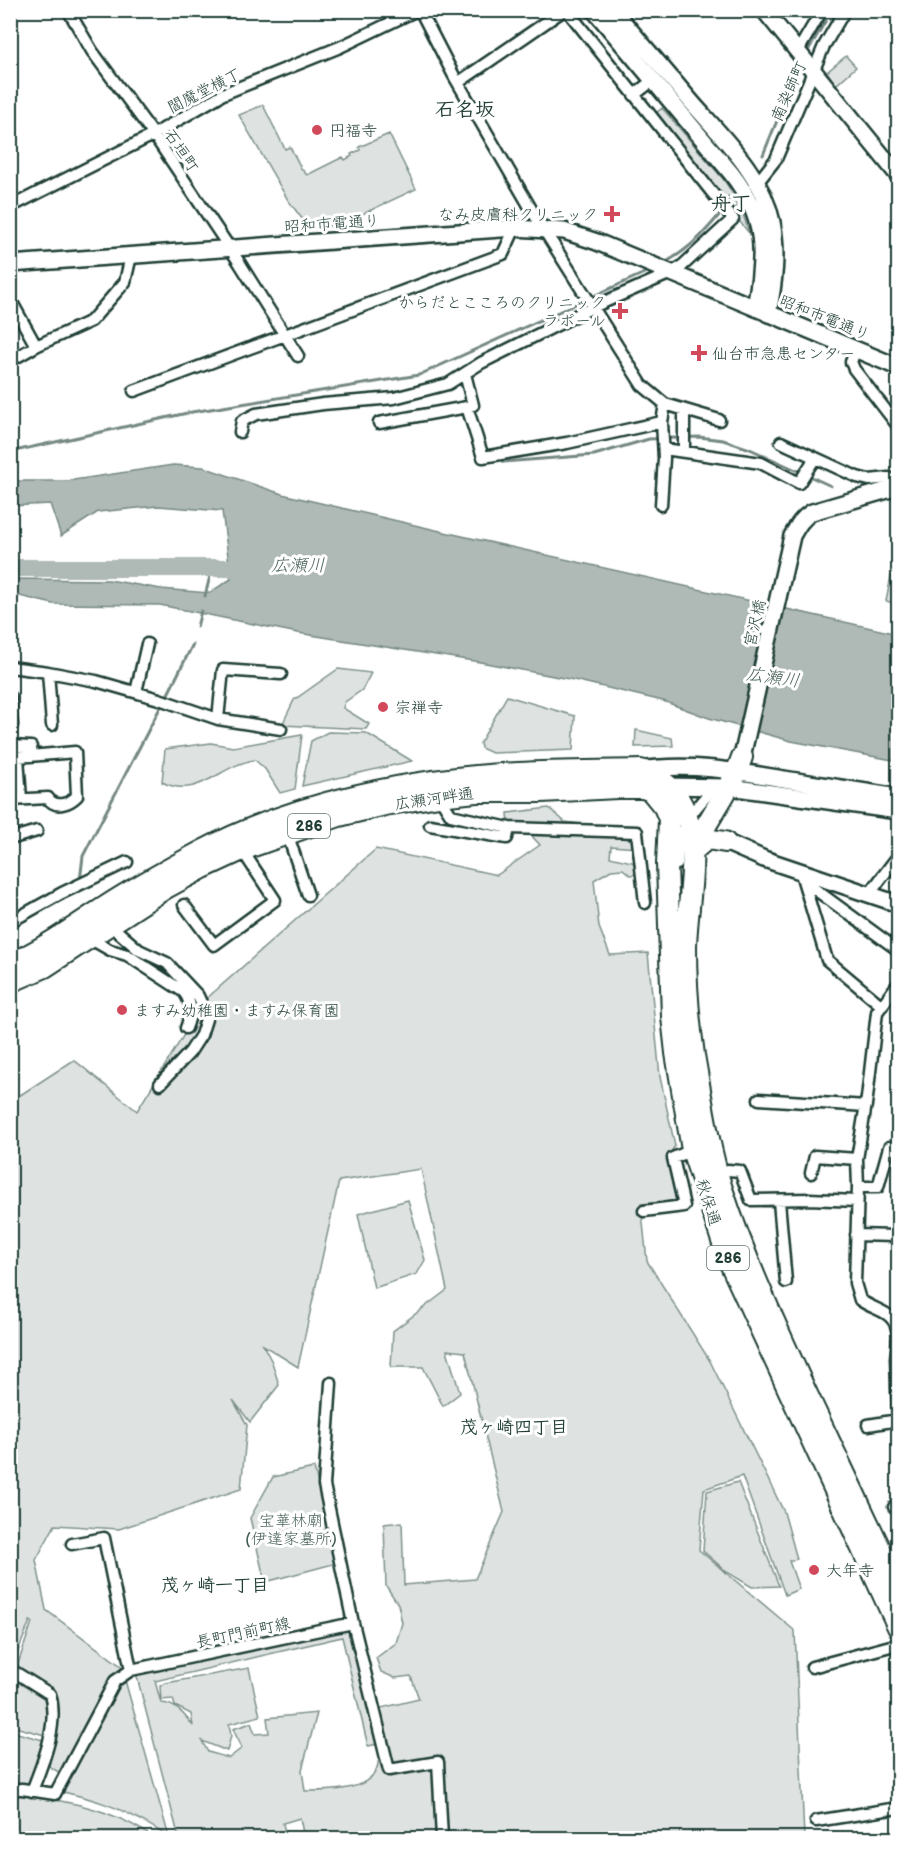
<svg xmlns="http://www.w3.org/2000/svg" width="909" height="1849" viewBox="0 0 909 1849" font-family="'Balsamiq Sans','Klee One',sans-serif">
<style>
.green{fill:#dee3e2;stroke:#7e908b;stroke-width:1.5}
.water{fill:#afbab7;stroke:#758883;stroke-width:1.5}
.lines{fill:none;stroke-linecap:round;stroke-linejoin:round}
.stream{stroke:#758883;stroke-width:3}
.river{stroke:#afbab7;stroke-width:18}
.street-casing{stroke:#1f3d34;stroke-width:15}
.secondary-casing{stroke:#1f3d34;stroke-width:20}
.highway-casing{stroke:#1f3d34;stroke-width:24}
.street{stroke:#fff;stroke-width:10}
.secondary{stroke:#fff;stroke-width:15}
.highway{stroke:#fff;stroke-width:20}
.poi-dot{fill:#d1495b;stroke:#fff;stroke-width:2}
.labels{text-anchor:middle;stroke-width:6;stroke-linejoin:round;paint-order:stroke}
.shield{fill:#fff;stroke:#627771;stroke-width:1.5}
.shield-label{font-size:15px;font-weight:bold;fill:#1f3d34}
.street-label{font-size:16px;fill:#1f3d34;stroke:#fff}
.poi-label{font-size:16px;fill:#1f3d34;stroke:#fff;text-anchor:start}
.park-label{font-size:16px;fill:#455e57;stroke:#fff}
.water-label{font-size:18px;font-style:italic;fill:#4a625b;stroke:#fff}
.neighbourhood-label{font-size:18px;font-weight:bold;fill:#1f3d34;stroke:#fff}
.quarter-label{font-size:20px;font-weight:bold;fill:#1f3d34;stroke:#fff}
</style>
<rect width="100%" height="100%" fill="#fff"/>
<filter id="ink" filterUnits="userSpaceOnUse"><feTurbulence type="fractalNoise" baseFrequency=".0167" numOctaves="2"/><feDisplacementMap in="SourceGraphic" scale="12" xChannelSelector="R" yChannelSelector="G"/><feConvolveMatrix kernelMatrix="1 2 1 2 8 2 1 2 1" color-interpolation-filters="sRGB"/></filter>
<g filter="url(#ink)">
<path class="green" d="M 846,56 L 856,67 L 836,85 L 827,72 Z
M 263,105 L 285,149 L 290,147 L 301,168 L 307,175 L 343,157 L 345,160 L 352,156 L 351,154 L 360,150 L 359,147 L 389,134 L 416,189 L 339,225 L 309,228 L 288,200 L 239,115 Z
M 662,108 L 724,180 L 740,205 L 749,233 L 732,212 L 737,205 L 728,196 L 724,201 L 655,114 Z
M 891,576 L 898,577 L 898,604 L 886,601 Z
M 338,669 L 371,673 L 362,690 L 345,702 L 343,708 L 369,724 L 366,729 L 282,725 L 294,700 Z
M 507,696 L 575,716 L 573,750 L 492,753 L 481,748 L 480,743 Z
M 636,730 L 672,738 L 673,746 L 635,747 Z
M 328,732 L 366,733 L 412,761 L 302,786 L 311,741 Z
M 302,735 L 295,789 L 280,793 L 265,769 L 255,760 C 220,764 199,801 162,782 L 165,749 L 211,743 L 233,747 Z
M 549,808 L 565,822 L 619,829 L 639,848 L 611,846 L 610,857 L 636,863 L 636,874 L 630,875 L 623,869 L 611,870 L 594,880 L 599,927 L 610,955 L 648,953 L 660,1077 L 675,1146 L 668,1156 L 679,1197 L 677,1201 L 641,1204 L 647,1261 L 710,1361 L 784,1512 L 797,1559 L 789,1561 L 799,1589 L 785,1595 L 742,1476 L 704,1489 L 699,1550 L 795,1631 L 804,1838 L 304,1838 L 300,1818 L 283,1823 L 286,1838 L 179,1838 L 136,1673 L 350,1628 L 378,1744 L 368,1746 L 342,1637 L 155,1681 L 161,1703 C 175,1703 185,1715 193,1726 L 191,1714 L 175,1706 L 173,1699 L 161,1700 L 160,1686 L 166,1683 L 249,1668 L 260,1716 L 229,1724 L 231,1736 L 227,1751 L 202,1741 L 208,1752 L 229,1758 L 242,1748 L 233,1729 L 251,1723 L 255,1734 L 269,1733 L 267,1718 L 317,1713 L 302,1770 L 305,1791 C 326,1791 373,1792 378,1764 C 381,1747 380,1726 381,1708 L 419,1699 L 411,1676 L 395,1678 L 381,1672 L 376,1658 L 396,1643 L 402,1623 L 398,1604 L 386,1586 L 384,1524 L 402,1522 L 404,1585 L 475,1579 L 504,1512 L 465,1352 L 447,1350 L 460,1393 L 443,1406 L 423,1367 L 391,1367 L 393,1331 L 447,1290 L 421,1169 L 339,1181 L 298,1367 L 263,1345 L 272,1362 L 279,1385 L 250,1422 L 233,1400 L 247,1425 L 241,1489 L 119,1529 L 55,1525 L 36,1560 L 46,1610 L 121,1666 L 169,1837 C 129,1811 100,1799 53,1790 L 60,1773 L 49,1766 C 53,1748 64,1700 49,1687 C 40,1679 27,1673 17,1667 L 32,1622 L 30,1621 L 14,1661 L 11,1660 L 10,1614 L 19,1617 L 10,1612 L 11,1101 L 74,1060 L 137,1111 L 206,999 L 376,849 L 497,875 L 540,845 L 527,831 L 509,826 L 508,813 Z
M 408,1200 L 425,1260 L 417,1274 L 374,1288 L 358,1214 Z
M 314,1468 L 337,1563 L 265,1582 L 250,1518 L 273,1477 Z
M 738,1482 L 779,1586 L 752,1587 L 727,1572 L 703,1551 L 707,1491 Z
M 18,1675 L 47,1695 L 49,1708 L 45,1735 L 11,1726 L 13,1709 L 11,1708 L 11,1683 Z
M 10,1731 L 43,1740 L 29,1787 L 11,1782 Z
M 10,1793 C 62,1800 111,1807 154,1838 L 11,1838 Z"/>
<path class="water" d="M 173,465 L 203,467 L 282,494 L 453,534 L 898,634 L 898,761 L 791,741 L 709,718 L 663,701 L 574,680 L 480,662 L 298,633 L 160,605 L 53,604 L 11,594 L 11,579 L 109,580 L 161,589 L 209,593 L 231,579 L 222,511 L 158,506 L 98,512 L 61,536 L 50,504 L 11,506 L 11,481 L 67,481 Z"/>
<g class="lines">
<path class="stream" d="M 806,54 L 832,10
M 763,155 L 801,62
M 662,264 C 691,250 712,225 731,200
M 10,452 L 192,412 L 419,375 L 651,270
M 503,462 L 594,455 L 649,439 L 699,437 L 723,440 L 750,449 L 831,486
M 205,596 L 212,568
M 197,627 L 201,611
M 166,698 L 193,644
M 80,881 L 83,856 L 162,704"/>
<path class="river" d="M 10,568 L 252,568"/>
<defs>
<path id="street" d="M 68,10 L 92,51 L 154,135 L 239,262 L 298,356
M 420,10 L 454,76 L 534,214 L 642,385 L 665,404 L 719,420
M 798,51 L 822,10
M 459,82 L 564,10
M 634,95 L 652,81
M 757,183 L 776,159 L 824,46 L 845,10
M 10,207 L 151,136 L 223,94 L 340,47 L 417,10
M 10,299 L 36,346
M 856,349 L 851,362 L 854,369 L 898,426
M 10,361 L 36,346 L 91,321 L 125,282 L 131,256
M 465,374 L 473,405 L 467,407 L 483,457 L 567,443 L 662,422
M 134,391 L 503,254 L 515,228
M 379,423 L 467,407
M 240,432 L 242,421 L 256,414 L 323,404 L 394,398 L 448,384 L 481,363 L 593,307 L 671,273 L 681,267 L 733,219 L 567,10
M 781,442 L 857,477 L 869,480 L 889,478 L 898,486
M 664,449 L 761,463 L 799,483 L 815,458
M 684,451 L 684,410
M 661,505 L 664,458 L 662,422 L 665,404
M 10,667 L 48,672 L 96,681 L 159,699 L 218,719 L 281,729
M 48,672 L 52,725
M 136,692 L 147,644
M 10,697 L 12,725
M 218,719 L 223,670 L 281,674
M 10,746 L 31,747 L 32,756
M 10,800 L 48,798 C 55,809 69,804 77,796 L 75,752 L 18,757 L 21,799
M 430,825 L 507,838 L 509,828 L 451,815 L 439,796
M 509,828 L 637,832 L 645,903
M 287,833 L 308,895
M 10,839 L 37,831
M 677,864 C 678,826 692,810 717,785
M 800,870 L 827,960 L 882,1006
M 805,882 L 898,950
M 10,889 L 11,888
M 870,893 L 895,860
M 184,905 L 214,945 L 275,900 L 242,850
M 10,922 L 62,893 L 127,862
M 109,924 L 139,950 L 167,963 L 198,996 L 207,1016 L 201,1035 L 190,1052 L 160,1084
M 89,938 L 110,950 L 127,955 L 184,992 C 193,1004 191,1015 186,1028
M 898,984 L 877,1012 L 867,1098 L 857,1159 L 858,1187 L 855,1283 L 860,1300 C 877,1312 895,1310 898,1334
M 759,1099 L 866,1106
M 717,1173 L 728,1170 L 740,1171 L 751,1200 L 809,1199 L 857,1201
M 811,1173 L 815,1156 L 857,1159
M 858,1187 L 878,1187 L 889,1147 L 898,1150
M 779,1201 L 786,1282
M 644,1211 L 684,1206 L 673,1158 L 695,1149
M 856,1235 L 895,1236
M 898,1338 L 896,1358 L 898,1416
M 331,1383 L 324,1485 L 353,1623
M 868,1425 L 898,1420
M 894,1507 L 898,1506
M 72,1544 L 104,1538 L 131,1670
M 812,1667 L 898,1644
M 10,1669 L 50,1694 C 59,1725 43,1762 32,1791
M 10,1789 L 22,1789 L 55,1794 L 115,1681 L 131,1670 L 353,1623 L 389,1770 L 438,1762 L 442,1838
M 816,1821 L 898,1808"/>
<path id="secondary" d="M 594,10 L 731,173 C 767,219 765,254 755,308
M 613,10 C 640,42 667,73 694,105 C 725,140 762,175 772,222 C 778,253 774,284 768,314
M 764,10 L 898,175
M 10,264 L 515,228 L 564,231 L 597,242 L 898,367
M 742,757 L 792,536 C 798,525 802,518 812,512 L 898,487
M 641,770 C 689,763 736,771 784,779 C 822,785 860,791 898,797
M 661,786 L 730,787 L 898,811
M 725,842 L 764,859 L 898,904"/>
<path id="highway" d="M 693,851 C 707,818 731,791 742,757
M 693,851 L 707,839 L 725,842
M 10,964 C 50,946 83,920 119,898 C 146,881 174,866 202,851 C 295,802 414,778 518,773 C 559,771 600,771 641,770 C 716,796 687,888 686,947 C 686,983 689,1020 694,1055 C 702,1100 708,1145 722,1189 C 745,1259 776,1326 807,1394 C 837,1458 868,1522 898,1586
M 10,982 L 45,967 L 166,888 L 203,868 L 242,850 L 339,816 L 385,805 L 439,796 L 476,792 L 541,792 L 617,788 L 643,788 L 651,791 L 664,807 L 669,819 L 667,864 L 672,1017 L 676,1053 L 692,1150 L 728,1259 L 898,1627"/>
</defs>
<use href="#street" class="street-casing"/>
<use href="#secondary" class="secondary-casing"/>
<use href="#highway" class="highway-casing"/>
<use href="#street" class="street"/>
<use href="#secondary" class="secondary"/>
<use href="#highway" class="highway"/>
</g>
</g>
<g class="poi-dot">
<circle cx="317" cy="130" r="6"/>
<path d="M609 205h6v6h6v6h-6v6h-6v-6h-6v-6h6z"/>
<path d="M617 302h6v6h6v6h-6v6h-6v-6h-6v-6h6z"/>
<path d="M696 344h6v6h6v6h-6v6h-6v-6h-6v-6h6z"/>
<circle cx="383" cy="707" r="6"/>
<circle cx="122" cy="1010" r="6"/>
<circle cx="814" cy="1570" r="6"/>
</g>
<g class="labels">
<g class="shield">
<rect x="288" y="814" width="42" height="24" rx="4.5"/>
<rect x="707" y="1246" width="42" height="24" rx="4.5"/>
</g>
<g class="shield-label">
<text x="309" y="831">286</text>
<text x="728" y="1263">286</text>
</g>
<g class="street-label">
<text transform="translate(204 90) rotate(-27)" y="6">閻魔堂横丁</text>
<text transform="translate(788 91) rotate(-66)" y="6">南染師町</text>
<text transform="translate(182 150) rotate(56)" y="6">石垣町</text>
<text transform="translate(332 223) rotate(-4)" y="6">昭和市電通り</text>
<text transform="translate(825 317) rotate(22)" y="6">昭和市電通り</text>
<text transform="translate(754 623) rotate(-77)" y="6">宮沢橋</text>
<text transform="translate(434 798) rotate(-8)" y="6">広瀬河畔通</text>
<text transform="translate(709 1202) rotate(72)" y="6">秋保通</text>
<text transform="translate(243 1632) rotate(-12)" y="6">長町門前町線</text>
</g>
<g class="poi-label">
<text x="329" y="136">円福寺</text>
<text x="598" y="220" text-anchor="end">なみ皮膚科クリニック</text>
<text x="606" y="308" text-anchor="end">からだとこころのクリニック<tspan x="606" dy="18">ラポール</tspan></text>
<text x="712" y="359">仙台市急患センター</text>
<text x="395" y="713">宗禅寺</text>
<text x="134" y="1016">ますみ幼稚園・ますみ保育園</text>
<text x="826" y="1576">大年寺</text>
</g>
<g class="park-label">
<text x="291" y="1526">宝華林廟<tspan x="291" dy="18">(伊達家墓所)</tspan></text>
</g>
<g class="water-label">
<text x="298" y="571">広瀬川</text>
<text transform="translate(773 677) rotate(8)" y="6">広瀬川</text>
</g>
<g class="neighbourhood-label">
<text x="514" y="1433">茂ヶ崎四丁目</text>
<text x="215" y="1591">茂ヶ崎一丁目</text>
</g>
<g class="quarter-label">
<text x="465" y="116">石名坂</text>
<text x="731" y="210">舟丁</text>
</g>
</g>
<rect width="909" height="1849" fill="none" stroke="#fff" stroke-width="36"/>
<rect x="18" y="18" width="873" height="1813" fill="none" stroke="#1f3d34" stroke-width="2" filter="url(#ink)"/>
</svg>
